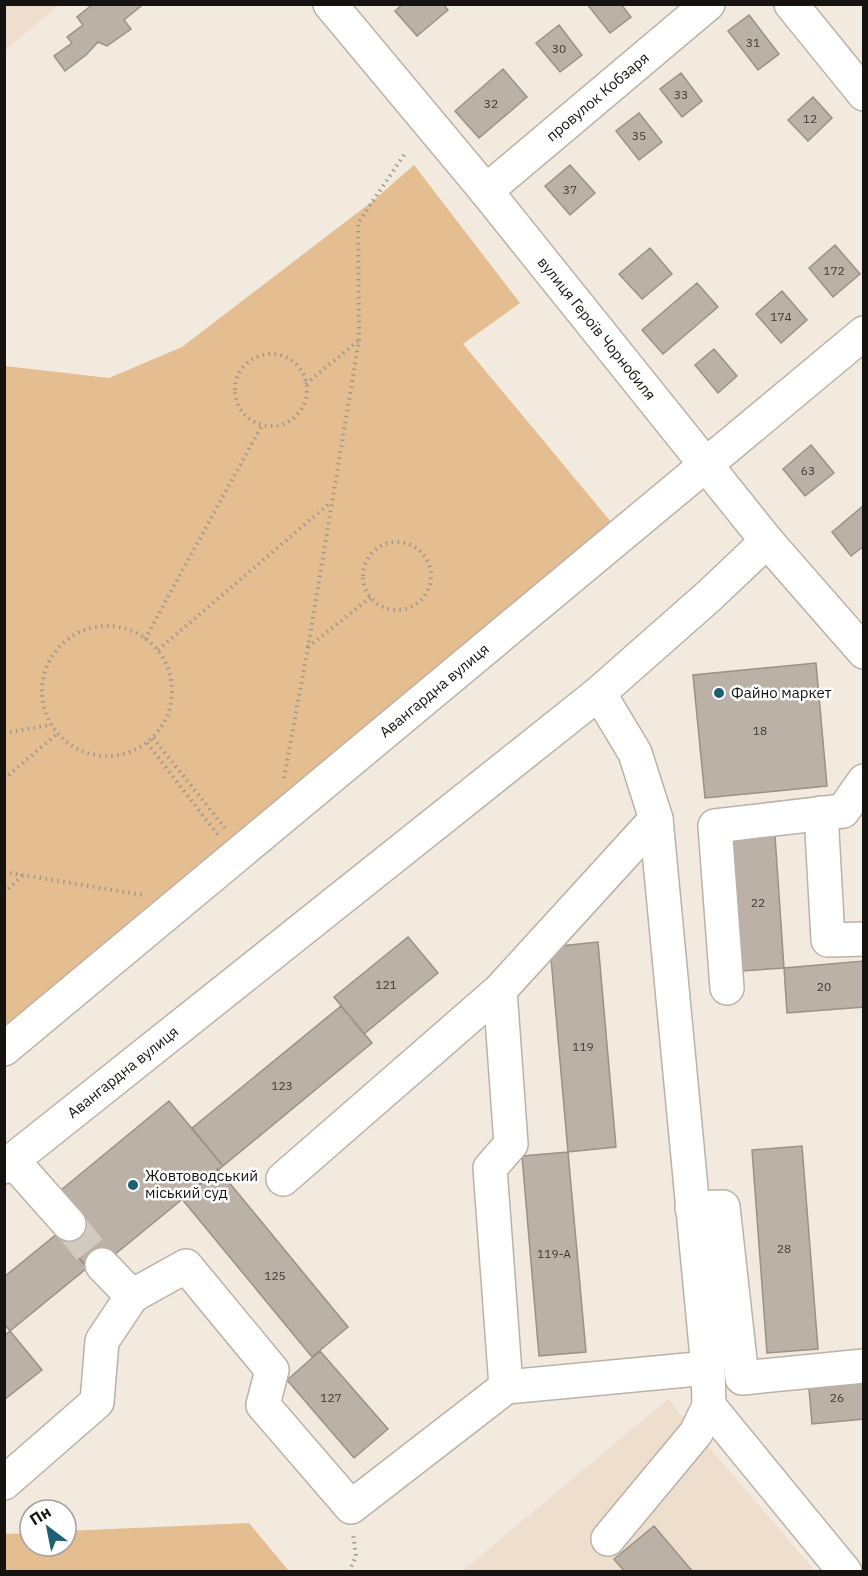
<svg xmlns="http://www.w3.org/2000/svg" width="868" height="1576" viewBox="0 0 868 1576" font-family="'IBM Plex Sans',sans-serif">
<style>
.built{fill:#eddecd}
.green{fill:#e4be90}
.building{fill:#bbb1a7;stroke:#9a9187;stroke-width:1.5}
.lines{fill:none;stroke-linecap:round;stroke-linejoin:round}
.minor-tunnel{stroke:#d2cac0;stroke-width:33;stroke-dasharray:33 16;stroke-linecap:butt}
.minor-casing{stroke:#bbb2a7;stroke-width:36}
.path{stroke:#9f9890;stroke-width:4;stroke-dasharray:1.5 4.5;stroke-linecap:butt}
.minor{stroke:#fff;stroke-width:33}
.poi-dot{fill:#1d5f73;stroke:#fff;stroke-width:2}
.labels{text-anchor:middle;stroke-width:5;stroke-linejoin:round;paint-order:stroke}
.number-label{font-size:12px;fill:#3f3a35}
.street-label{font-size:15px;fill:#16120f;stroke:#fff}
.poi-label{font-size:15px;fill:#16120f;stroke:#fff;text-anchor:start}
</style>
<rect width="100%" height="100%" fill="#f3eadf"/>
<path class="built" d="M 5,4 L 59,4 L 59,5 L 5,50 Z
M 668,1399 L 815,1571 L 461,1572 Z"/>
<path class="green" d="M 414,165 L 520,303 L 463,344 L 621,534 L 5,1036 L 5,366 L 109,378 L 182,347 L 374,200 Z
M 249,1523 L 289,1571 L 5,1571 L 5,1534 L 30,1533 L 30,1546 L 66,1546 L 66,1531 Z"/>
<path class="building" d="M 93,4 L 140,4 L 141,6 L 124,20 L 131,29 L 107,46 L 98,42 L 86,55 L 65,71 L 54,56 L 72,43 L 67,37 L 83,25 L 77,17 Z
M 403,4 L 443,4 L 448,10 L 417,36 L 395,11 Z
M 587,4 L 621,4 L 631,17 L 610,33 Z
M 749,15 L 779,54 L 758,70 L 728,31 Z
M 559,25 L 582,55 L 560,72 L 536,43 Z
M 503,69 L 527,97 L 479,138 L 455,111 Z
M 681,73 L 702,101 L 682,117 L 660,89 Z
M 813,97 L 832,118 L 808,141 L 788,120 Z
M 639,113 L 662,142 L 639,160 L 616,131 Z
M 570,165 L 595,193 L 570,215 L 545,186 Z
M 835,245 L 860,274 L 833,297 L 809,268 Z
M 650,248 L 672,274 L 642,299 L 619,274 Z
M 697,283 L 718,307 L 663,354 L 642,330 Z
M 782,291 L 807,320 L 781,343 L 756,314 Z
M 714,349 L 737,376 L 718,393 L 695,365 Z
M 811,445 L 834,473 L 805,496 L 783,469 Z
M 863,506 L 864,546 L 851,556 L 832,532 Z
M 816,663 L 827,786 L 705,798 L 693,675 Z
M 775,836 L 784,968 L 741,971 L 732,839 Z
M 408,937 L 438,973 L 364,1034 L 334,997 Z
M 598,942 L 616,1147 L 568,1152 L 550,947 Z
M 864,961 L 864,1007 L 787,1013 L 784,968 Z
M 341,1006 L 372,1043 L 223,1166 L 192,1128 Z
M 169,1101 L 223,1166 L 92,1273 L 58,1233 L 55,1195 Z
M 802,1146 L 818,1349 L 767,1353 L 752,1150 Z
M 568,1152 L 586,1352 L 539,1356 L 522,1156 Z
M 218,1169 L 348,1327 L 312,1357 L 182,1199 Z
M 58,1233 L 87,1268 L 10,1331 L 4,1324 L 4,1277 Z
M 10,1331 L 42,1370 L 4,1400 L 4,1336 Z
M 320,1351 L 388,1429 L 354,1458 L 287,1380 Z
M 864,1372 L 864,1419 L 812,1424 L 808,1377 Z
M 654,1526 L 693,1572 L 625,1572 L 614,1559 Z"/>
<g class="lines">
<path class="minor-tunnel" d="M 69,1224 L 102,1265"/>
<defs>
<g id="minor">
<path id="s1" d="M 330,4 L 486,191 L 767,541 L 864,652"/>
<path d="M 791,4 L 864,94"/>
<path id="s2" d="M 486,191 L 708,4"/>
<path d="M 599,693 L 635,753 L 656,819 L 708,1368 L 709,1406 L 696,1433 L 608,1539"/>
<path d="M 821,813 L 828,940 L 864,939"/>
<path d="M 727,988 L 715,826 L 843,811 L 864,781"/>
<path id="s3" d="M 4,1049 L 864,333"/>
<path d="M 13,1161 L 69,1224"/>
<path id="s4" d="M 4,1167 L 599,693 L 709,596 L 767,541"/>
<path d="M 283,1179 L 500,990 L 656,819"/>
<path d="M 692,1208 L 723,1207 L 742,1378 L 864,1366"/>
<path d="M 102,1265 L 132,1296"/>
<path d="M 506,1387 L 708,1368"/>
<path d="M 709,1406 L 845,1572"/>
<path d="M 4,1483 L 97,1402 L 102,1341 L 132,1296 L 186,1266 L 272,1370 L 263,1405 L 351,1507 L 506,1387 L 490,1168 L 511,1144 L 500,990"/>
</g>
</defs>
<use href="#minor" class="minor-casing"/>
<path class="path" d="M235 390a36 36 0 1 1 72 0a36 36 0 1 1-72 0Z
M 306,384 L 359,340
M363 576a34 34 0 1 1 68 0a34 34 0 1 1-68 0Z
M42 691a65 65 0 1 1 130 0a65 65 0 1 1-130 0Z
M 145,639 L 262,425
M 308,647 L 371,597
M 158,650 L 331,502
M 4,733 L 50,725
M 153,738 L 225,828
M 147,743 L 218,835
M 284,778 L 308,647 L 359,340 L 358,223 L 406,152
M 4,779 L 57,734
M 4,872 L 143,895
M 4,893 L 23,875
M 349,1572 L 356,1556 L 353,1534"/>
<use href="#minor" class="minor"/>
</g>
<g class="poi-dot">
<circle cx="719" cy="693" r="6"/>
<circle cx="133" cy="1185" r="6"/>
</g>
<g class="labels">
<g class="number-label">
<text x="753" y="47">31</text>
<text x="559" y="53">30</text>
<text x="681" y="99">33</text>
<text x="491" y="108">32</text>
<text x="810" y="123">12</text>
<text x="639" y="140">35</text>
<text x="570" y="194">37</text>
<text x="834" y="275">172</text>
<text x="781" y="321">174</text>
<text x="808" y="475">63</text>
<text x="760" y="735">18</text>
<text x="758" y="907">22</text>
<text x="386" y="989">121</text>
<text x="824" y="991">20</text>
<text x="583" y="1051">119</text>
<text x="282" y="1090">123</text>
<text x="784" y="1253">28</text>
<text x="554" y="1258">119-А</text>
<text x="275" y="1280">125</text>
<text x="331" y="1402">127</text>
<text x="837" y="1402">26</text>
</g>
<g class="street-label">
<text dy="5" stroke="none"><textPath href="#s2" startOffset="146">провулок Кобзаря</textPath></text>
<text dy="5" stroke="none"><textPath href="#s1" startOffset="420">вулиця Героїв Чорнобиля</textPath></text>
<text dy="5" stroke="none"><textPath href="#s3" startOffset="560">Авангардна вулиця</textPath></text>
<text dy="5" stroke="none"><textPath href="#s4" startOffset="152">Авангардна вулиця</textPath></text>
</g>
<g class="poi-label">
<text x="731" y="698">Файно маркет</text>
<text x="145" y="1181">Жовтоводський<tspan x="145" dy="17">міський суд</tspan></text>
</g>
</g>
<rect width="868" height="1576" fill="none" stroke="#16120f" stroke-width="12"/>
<g transform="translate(48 1528) rotate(328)"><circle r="28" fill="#ffffff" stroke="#a2a09f" stroke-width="1.5"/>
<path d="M0-4.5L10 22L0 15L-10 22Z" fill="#1d5f73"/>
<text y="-9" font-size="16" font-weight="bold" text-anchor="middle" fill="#16120f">Пн</text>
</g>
</svg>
